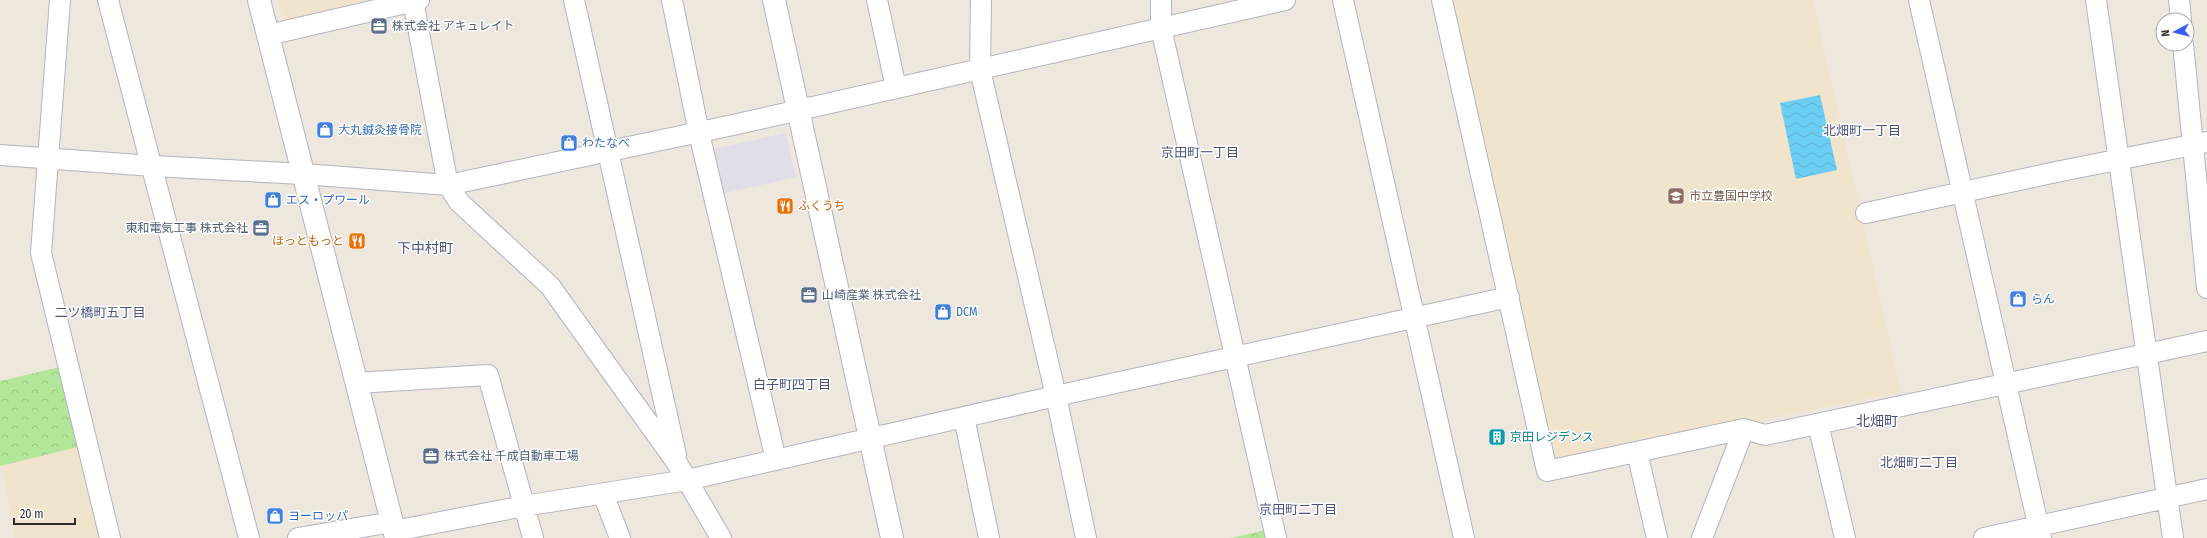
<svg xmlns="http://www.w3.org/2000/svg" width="2207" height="538" viewBox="0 0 2207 538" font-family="'Fira Sans Condensed','Noto Sans JP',sans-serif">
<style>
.industrial{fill:#e0dee6}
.education{fill:#f0e5cc}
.park{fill:url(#park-crowns)}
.water{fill:url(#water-waves)}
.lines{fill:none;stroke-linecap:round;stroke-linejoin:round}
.minor-casing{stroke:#b2b4c0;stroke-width:22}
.tertiary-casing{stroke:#b2b4c0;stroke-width:24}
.minor{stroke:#fff;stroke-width:20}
.tertiary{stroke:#fff;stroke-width:22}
.labels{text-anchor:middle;stroke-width:3;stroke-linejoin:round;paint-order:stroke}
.service-label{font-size:12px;fill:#4e5e75;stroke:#fff;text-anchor:start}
.shop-label{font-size:12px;fill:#366cbe;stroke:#fff;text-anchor:start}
.education-label{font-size:12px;fill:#785e54;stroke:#fff;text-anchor:start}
.food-label{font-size:12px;fill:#c56008;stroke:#fff;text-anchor:start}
.culture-label{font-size:12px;fill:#0d838f;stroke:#fff;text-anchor:start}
.neighbourhood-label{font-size:13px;fill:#4a537f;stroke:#fff}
.quarter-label{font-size:14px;fill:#4a537f;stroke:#fff}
</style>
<defs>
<pattern id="park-crowns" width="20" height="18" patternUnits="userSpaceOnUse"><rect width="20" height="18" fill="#b2e698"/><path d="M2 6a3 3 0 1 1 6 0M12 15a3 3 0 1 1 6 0" fill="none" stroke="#99c583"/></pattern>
<pattern id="water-waves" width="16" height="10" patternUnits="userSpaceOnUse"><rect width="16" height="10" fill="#6dcef4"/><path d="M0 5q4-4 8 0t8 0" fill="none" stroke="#5fb1d1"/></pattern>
</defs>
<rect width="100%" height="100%" fill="#eee7dd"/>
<path class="industrial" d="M 786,133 L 796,177 L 721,194 L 711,150 Z"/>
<path class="education" d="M 278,0 L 382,0 L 290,21 L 281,14 Z
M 1452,0 L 1813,0 L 1901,392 L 1553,462 Z
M 78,447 L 102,538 L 15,538 L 2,465 Z"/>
<path class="park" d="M 60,367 L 78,447 L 0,466 L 0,381 Z
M 1266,530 L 1268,538 L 1231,538 Z"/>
<path class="water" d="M 1820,95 L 1837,170 L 1796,179 L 1780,103 Z"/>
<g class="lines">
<defs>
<path id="minor" d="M 60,0 L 41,253 L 110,538
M 108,0 L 249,538
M 574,0 L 676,455
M 672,0 L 699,133 L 776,460
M 877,0 L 896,88
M 981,0 L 980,70 L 1056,396 L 1086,538
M 1161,0 L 1161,28 L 1276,538
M 1343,0 L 1464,538
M 1442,0 L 1547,471 L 1744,429 L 1765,435 L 2207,341
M 1919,0 L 2041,538
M 2096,0 L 2173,538
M 2179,0 L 2181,20
M 413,1 L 448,185 L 459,202 L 550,286 L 677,463 L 721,538
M 268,35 L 419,0
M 2183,44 L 2207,288
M 0,155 L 153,166 L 303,174 L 448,185 L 733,125 L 1285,0
M 1866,213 L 2056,172 L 2207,142
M 356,383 L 488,375 L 533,538
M 964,417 L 989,538
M 1818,424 L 1845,538
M 1637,452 L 1657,538
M 603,494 L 620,538
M 394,531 L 524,506 L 687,480 L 1056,396 L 1509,297
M 298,538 L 392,522
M 1702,538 L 1744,429
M 1984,538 L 2207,489"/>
<path id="tertiary" d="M 259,0 L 396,538
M 774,0 L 892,538"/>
</defs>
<use href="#minor" class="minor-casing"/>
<use href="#tertiary" class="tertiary-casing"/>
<use href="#minor" class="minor"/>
<use href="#tertiary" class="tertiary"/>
</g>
<defs>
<symbol id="office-square" viewBox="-11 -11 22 22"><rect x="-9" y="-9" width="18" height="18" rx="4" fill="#5c6f8a" stroke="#fff"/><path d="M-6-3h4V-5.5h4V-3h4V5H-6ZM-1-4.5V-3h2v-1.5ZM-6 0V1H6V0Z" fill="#fff"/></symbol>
<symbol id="shop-square" viewBox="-11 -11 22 22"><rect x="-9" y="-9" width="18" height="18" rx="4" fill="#3f7fe0" stroke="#fff"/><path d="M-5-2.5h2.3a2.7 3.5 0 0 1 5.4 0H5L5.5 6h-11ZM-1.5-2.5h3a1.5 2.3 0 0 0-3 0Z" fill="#fff"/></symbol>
<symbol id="school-square" viewBox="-11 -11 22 22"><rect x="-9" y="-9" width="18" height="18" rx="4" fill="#8d6e63" stroke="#fff"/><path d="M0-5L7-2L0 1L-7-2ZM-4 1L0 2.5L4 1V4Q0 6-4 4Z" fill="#fff"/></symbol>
<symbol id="restaurant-square" viewBox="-11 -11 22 22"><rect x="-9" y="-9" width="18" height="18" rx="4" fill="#e8710a" stroke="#fff"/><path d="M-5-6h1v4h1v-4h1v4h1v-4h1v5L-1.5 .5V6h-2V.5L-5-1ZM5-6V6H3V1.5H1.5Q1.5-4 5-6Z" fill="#fff"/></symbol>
<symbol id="building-square" viewBox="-11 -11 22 22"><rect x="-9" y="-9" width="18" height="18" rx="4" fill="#0f9aa8" stroke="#fff"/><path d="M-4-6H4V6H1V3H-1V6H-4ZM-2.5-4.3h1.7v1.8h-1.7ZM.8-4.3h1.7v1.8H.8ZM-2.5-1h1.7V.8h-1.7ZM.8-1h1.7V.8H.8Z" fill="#fff"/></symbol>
</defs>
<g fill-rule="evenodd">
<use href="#office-square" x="369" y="16" width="20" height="20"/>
<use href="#shop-square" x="315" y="120" width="20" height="20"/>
<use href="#shop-square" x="559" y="133" width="20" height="20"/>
<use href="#school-square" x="1666" y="186" width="20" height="20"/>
<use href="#shop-square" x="263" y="190" width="20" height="20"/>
<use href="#restaurant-square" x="775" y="196" width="20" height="20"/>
<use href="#office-square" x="251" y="218" width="20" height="20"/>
<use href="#restaurant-square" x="347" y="231" width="20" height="20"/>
<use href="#office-square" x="799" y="285" width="20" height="20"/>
<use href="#shop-square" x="2008" y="289" width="20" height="20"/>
<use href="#shop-square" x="933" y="302" width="20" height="20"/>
<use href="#building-square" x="1487" y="427" width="20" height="20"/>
<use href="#office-square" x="421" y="446" width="20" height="20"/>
<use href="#shop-square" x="265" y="506" width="20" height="20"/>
</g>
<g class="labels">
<g class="service-label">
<text x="392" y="30">株式会社 アキュレイト</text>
<text x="248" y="232" text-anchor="end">東和電気工事 株式会社</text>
<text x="822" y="299">山崎産業 株式会社</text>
<text x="444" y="460">株式会社 千成自動車工場</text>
</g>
<g class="shop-label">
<text x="338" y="134">大丸鍼灸接骨院</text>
<text x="582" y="147">わたなべ</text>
<text x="286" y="204">エス・プワール</text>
<text x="2031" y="303">らん</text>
<text x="956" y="316">DCM</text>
<text x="288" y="520">ヨーロッパ</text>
</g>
<g class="education-label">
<text x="1689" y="200">市立豊国中学校</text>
</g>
<g class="food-label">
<text x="798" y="210">ふくうち</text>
<text x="344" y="245" text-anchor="end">ほっともっと</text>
</g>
<g class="culture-label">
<text x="1510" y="441">京田レジデンス</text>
</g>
<g class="neighbourhood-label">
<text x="1862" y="135">北畑町一丁目</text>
<text x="1200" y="157">京田町一丁目</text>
<text x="100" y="317">二ツ橋町五丁目</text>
<text x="792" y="389">白子町四丁目</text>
<text x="1919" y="467">北畑町二丁目</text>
<text x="1298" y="514">京田町二丁目</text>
</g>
<g class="quarter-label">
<text x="425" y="253">下中村町</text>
<text x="1877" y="426">北畑町</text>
</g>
</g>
<g transform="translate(2175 32) rotate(263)"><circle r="19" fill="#ffffff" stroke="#ababab"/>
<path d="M0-3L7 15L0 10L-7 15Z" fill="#395cff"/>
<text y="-6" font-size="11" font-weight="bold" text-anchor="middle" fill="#2c2c2c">N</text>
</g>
<path d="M14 518v6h61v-6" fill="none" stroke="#2c2c2c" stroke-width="2"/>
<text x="20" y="518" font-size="12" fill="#2c2c2c" stroke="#ffffff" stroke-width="3" paint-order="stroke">20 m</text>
</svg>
